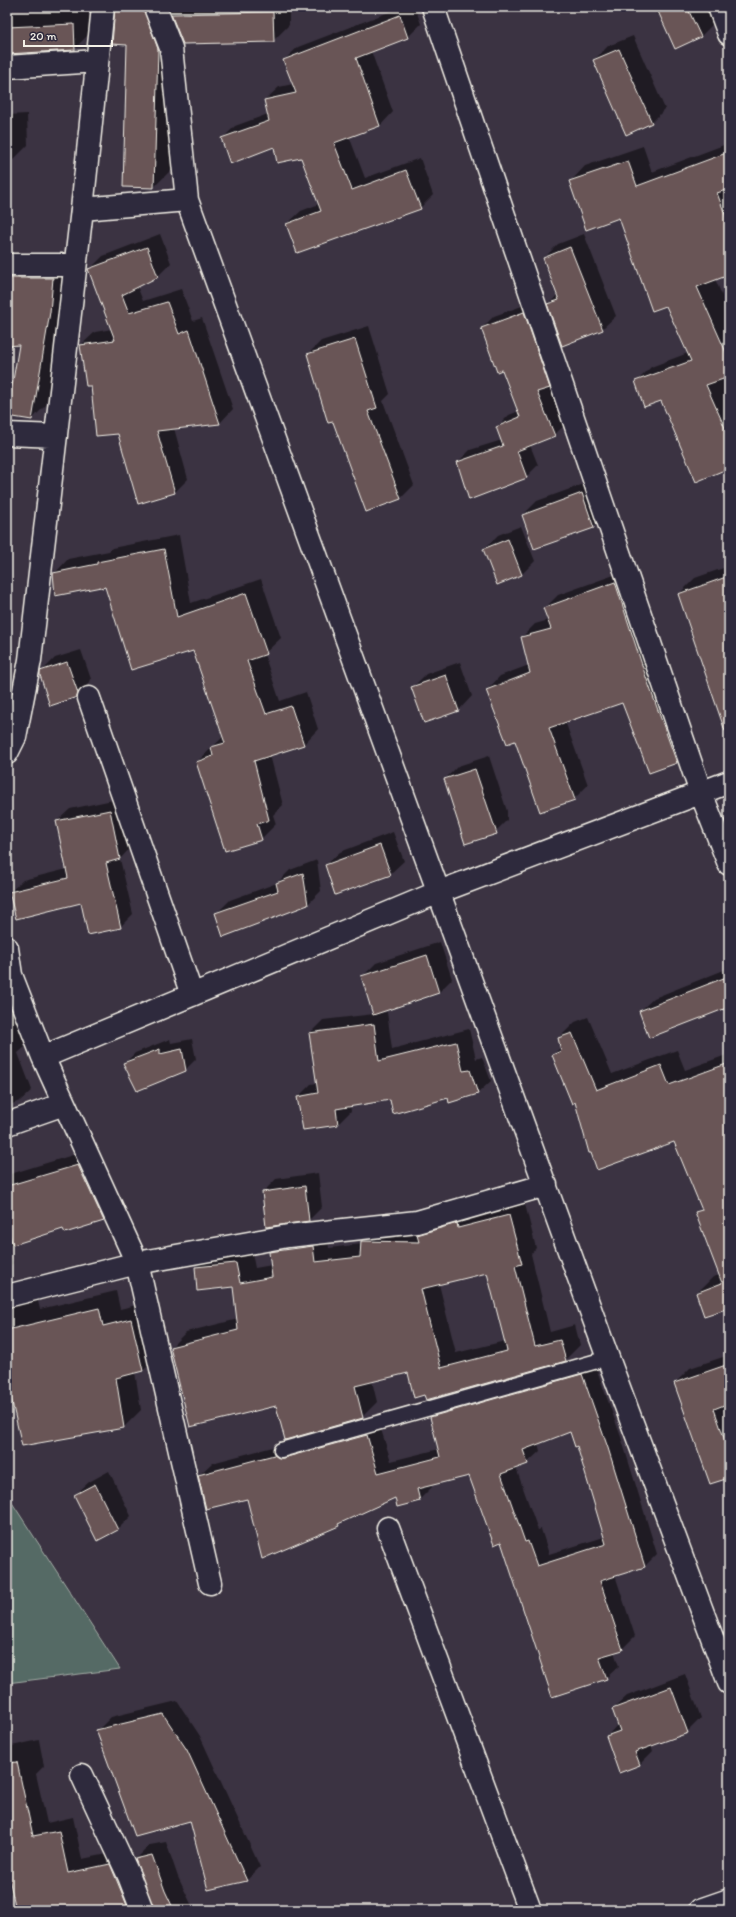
<svg xmlns="http://www.w3.org/2000/svg" width="736" height="1917" viewBox="0 0 736 1917" font-family="Itim,sans-serif">
<style>
.green{fill:#546a65;stroke:#a4aea6}
.shadow{fill:#0007;fill-rule:evenodd}
.building{fill:#695557;stroke:#f4f1e8;fill-rule:evenodd}
.lines{fill:none;stroke-linecap:round;stroke-linejoin:round}
.lane-casing{stroke:#f4f1e8;stroke-width:17}
.street-casing{stroke:#f4f1e8;stroke-width:25}
.secondary-casing{stroke:#f4f1e8;stroke-width:25}
.lane{stroke:#2f2a3d;stroke-width:14}
.street{stroke:#2f2a3d;stroke-width:22}
.secondary{stroke:#2f2a3d;stroke-width:22}
</style>
<rect width="100%" height="100%" fill="#3b3342"/>
<filter id="ink" filterUnits="userSpaceOnUse"><feTurbulence type="fractalNoise" baseFrequency=".025" numOctaves="2"/><feDisplacementMap in="SourceGraphic" scale="8" xChannelSelector="R" yChannelSelector="G"/><feConvolveMatrix kernelMatrix="1 2 1 2 8 2 1 2 1" color-interpolation-filters="sRGB"/></filter>
<g filter="url(#ink)">
<path class="green" d="M 7,1495 L 120,1669 L 7,1683 Z"/>
<path class="shadow" d="M 116,7 L 289,7 L 289,25 L 273,41 L 177,27 L 173,168 L 154,187 L 128,44 Z
M 402,7 L 415,7 L 421,24 L 408,37 L 371,51 L 393,112 L 380,126 L 349,136 L 365,178 L 420,158 L 433,195 L 420,208 L 287,224 L 301,211 L 319,204 L 302,156 L 275,146 L 222,139 L 235,126 L 268,114 L 265,100 L 279,87 L 293,84 L 284,60 L 298,47 Z
M 654,7 L 706,7 L 714,23 L 700,37 L 661,14 L 657,15 Z
M 89,10 L 89,34 L 74,49 L 7,53 L 7,13 Z
M 633,36 L 665,109 L 651,123 L 594,60 L 608,46 Z
M 27,114 L 28,145 L 13,160 L 7,160 L 7,115 Z
M 729,143 L 729,274 L 715,279 L 729,311 L 729,376 L 724,377 L 729,388 L 729,467 L 662,400 L 636,382 L 651,367 L 688,353 L 667,305 L 620,217 L 571,181 L 585,166 L 643,146 L 652,172 Z
M 160,234 L 171,263 L 158,276 L 137,286 L 143,301 L 181,289 L 193,321 L 202,318 L 233,409 L 220,423 L 174,428 L 188,479 L 175,492 L 118,433 L 92,384 L 81,345 L 95,332 L 112,329 L 90,269 L 103,256 Z
M 584,234 L 616,316 L 602,329 L 549,304 L 558,294 L 544,258 L 558,244 Z
M 66,264 L 63,298 L 46,405 L 32,419 L 20,344 L 7,345 L 7,267 Z
M 536,301 L 566,424 L 554,435 L 530,445 L 538,465 L 526,477 L 458,462 L 470,450 L 502,440 L 497,427 L 509,415 L 519,411 L 503,369 L 482,328 L 494,316 Z
M 369,326 L 390,394 L 383,401 L 414,485 L 400,499 L 308,354 L 321,341 Z
M 595,480 L 607,513 L 593,527 L 523,515 L 537,501 Z
M 521,526 L 535,561 L 522,574 L 484,549 L 498,535 Z
M 179,535 L 191,603 L 261,579 L 281,638 L 264,654 L 280,701 L 306,692 L 318,729 L 304,744 L 270,755 L 283,805 L 273,815 L 276,824 L 261,839 L 197,762 L 224,736 L 194,650 L 106,586 L 54,574 L 68,559 L 109,551 L 112,548 ZM 256,819 L 260,831 L 258,831 Z
M 729,566 L 729,725 L 679,594 L 695,578 Z
M 628,570 L 690,748 L 677,762 L 649,772 L 623,701 L 565,721 L 588,785 L 574,799 L 516,740 L 487,690 L 500,676 L 529,665 L 522,637 L 535,624 L 549,620 L 544,609 L 558,595 Z
M 81,650 L 91,679 L 90,682 L 76,696 L 41,672 L 55,658 Z
M 460,662 L 472,696 L 459,710 L 425,722 L 413,687 L 426,674 Z
M 489,756 L 507,811 L 507,820 L 493,834 L 445,779 L 458,766 Z
M 122,798 L 132,846 L 120,859 L 133,914 L 120,927 L 82,902 L 10,892 L 23,880 L 67,869 L 57,821 L 70,809 Z
M 393,832 L 404,861 L 390,874 L 326,865 L 340,852 Z
M 317,860 L 321,891 L 308,904 L 216,914 L 230,900 L 277,883 L 290,870 Z
M 440,942 L 452,979 L 439,992 L 378,1013 L 387,1012 L 392,1049 L 469,1029 L 476,1059 L 482,1057 L 491,1081 L 478,1093 L 448,1097 L 391,1099 L 350,1105 L 351,1111 L 338,1124 L 298,1097 L 311,1084 L 317,1083 L 310,1033 L 323,1020 L 374,1014 L 362,977 L 376,963 Z
M 729,968 L 729,1006 L 640,1011 L 654,998 Z
M 7,987 L 25,1047 L 18,1053 L 32,1090 L 20,1101 L 7,1106 Z
M 588,1017 L 612,1074 L 677,1050 L 685,1070 L 729,1054 L 729,1307 L 697,1293 L 713,1277 L 720,1275 L 697,1213 L 702,1208 L 674,1140 L 576,1101 L 553,1055 L 561,1047 L 559,1038 L 575,1022 Z
M 170,1039 L 171,1043 L 192,1039 L 196,1059 L 185,1070 L 124,1064 L 135,1053 Z
M 96,1148 L 121,1202 L 103,1220 L 64,1227 L 7,1246 L 13,1263 L 7,1270 L 7,1175 Z
M 318,1173 L 322,1207 L 309,1220 L 263,1192 L 276,1179 Z
M 524,1200 L 536,1248 L 531,1254 L 550,1332 L 575,1325 L 580,1345 L 565,1360 L 425,1394 L 408,1372 L 372,1381 L 377,1402 L 362,1417 L 277,1405 L 171,1347 L 186,1332 L 238,1319 L 234,1286 L 196,1267 L 211,1252 L 251,1248 L 255,1268 L 272,1265 L 270,1252 L 285,1237 L 327,1231 L 329,1248 L 362,1244 L 362,1241 L 377,1226 ZM 488,1272 L 505,1341 L 456,1353 L 439,1284 Z
M 116,1291 L 120,1309 L 149,1302 L 160,1353 L 143,1371 L 135,1372 L 141,1410 L 124,1427 L 7,1376 L 7,1308 L 12,1303 L 37,1297 L 40,1309 Z
M 729,1355 L 729,1477 L 675,1383 L 690,1368 Z
M 594,1362 L 621,1437 L 657,1554 L 644,1567 L 615,1575 L 635,1636 L 622,1649 L 614,1652 L 619,1666 L 606,1678 L 470,1475 L 431,1484 L 432,1487 L 419,1500 L 395,1497 L 342,1521 L 338,1525 L 247,1497 L 199,1475 L 212,1463 L 288,1443 L 379,1423 L 391,1461 L 439,1449 L 431,1417 L 444,1404 ZM 570,1431 L 577,1445 L 604,1537 L 549,1554 L 541,1529 L 538,1530 L 516,1468 L 527,1463 L 540,1451 L 538,1443 Z
M 109,1471 L 131,1516 L 117,1530 L 75,1495 L 89,1482 Z
M 685,1674 L 701,1718 L 687,1732 L 651,1745 L 653,1751 L 640,1764 L 607,1736 L 618,1724 L 613,1709 L 627,1696 Z
M 177,1701 L 200,1736 L 260,1867 L 247,1880 L 208,1889 L 191,1820 L 97,1731 L 111,1717 Z
M 39,1740 L 44,1766 L 36,1774 L 47,1823 L 73,1817 L 82,1859 L 123,1851 L 148,1906 L 155,1909 L 136,1859 L 150,1845 L 166,1842 L 178,1877 L 194,1910 L 17,1910 L 13,1893 L 7,1894 L 7,1747 Z"/>
<path class="building" d="M 115,7 L 143,7 L 158,49 L 154,188 L 123,187 L 127,45 L 112,44 Z
M 656,7 L 687,7 L 701,37 L 675,49 Z
M 273,12 L 274,42 L 183,44 L 171,14 Z
M 400,15 L 408,38 L 356,58 L 380,126 L 334,143 L 352,190 L 406,170 L 421,209 L 297,253 L 286,224 L 321,211 L 301,158 L 277,163 L 274,147 L 230,164 L 221,138 L 269,121 L 264,100 L 296,93 L 283,60 Z
M 74,24 L 75,50 L 7,54 L 7,27 Z
M 619,49 L 652,123 L 626,135 L 593,60 Z
M 729,152 L 729,189 L 717,193 L 729,225 L 729,275 L 697,287 L 729,359 L 729,377 L 706,385 L 729,437 L 729,468 L 696,482 L 661,401 L 644,407 L 635,381 L 691,361 L 666,306 L 652,311 L 619,218 L 586,230 L 569,181 L 628,161 L 637,186 Z
M 147,247 L 158,277 L 122,295 L 129,313 L 167,302 L 179,334 L 189,330 L 220,424 L 157,431 L 175,493 L 138,504 L 118,434 L 96,436 L 91,386 L 86,386 L 80,345 L 115,340 L 88,269 Z
M 570,247 L 603,330 L 562,346 L 547,304 L 559,300 L 543,258 Z
M 7,278 L 53,278 L 50,312 L 32,420 L 7,416 L 19,345 L 7,346 Z
M 524,312 L 550,388 L 537,392 L 555,436 L 517,451 L 527,478 L 469,500 L 457,462 L 503,446 L 496,427 L 520,417 L 502,370 L 497,372 L 481,328 Z
M 355,339 L 377,408 L 368,411 L 401,499 L 366,512 L 333,422 L 328,423 L 307,354 Z
M 582,493 L 594,528 L 534,549 L 522,515 Z
M 508,539 L 522,575 L 497,585 L 483,549 Z
M 164,549 L 177,617 L 246,593 L 267,654 L 247,661 L 266,714 L 291,706 L 304,745 L 254,761 L 269,820 L 257,824 L 262,840 L 225,851 L 196,762 L 213,756 L 211,747 L 225,743 L 193,651 L 131,670 L 105,587 L 102,588 L 101,587 L 55,596 L 53,573 L 97,564 L 97,562 Z
M 729,576 L 729,731 L 725,731 L 678,594 Z
M 615,582 L 646,677 L 677,763 L 649,773 L 622,703 L 549,728 L 575,800 L 540,812 L 515,741 L 507,744 L 486,690 L 530,673 L 521,637 L 551,629 L 543,608 Z
M 67,662 L 78,693 L 77,697 L 50,706 L 40,675 L 40,671 Z
M 446,675 L 459,711 L 424,723 L 411,687 Z
M 475,769 L 497,834 L 465,844 L 444,779 Z
M 110,810 L 120,859 L 106,863 L 121,928 L 88,935 L 81,903 L 16,919 L 9,892 L 68,878 L 56,821 Z
M 380,845 L 391,875 L 335,895 L 325,865 Z
M 303,873 L 308,905 L 223,937 L 215,913 L 278,891 L 276,883 Z
M 427,955 L 439,993 L 373,1015 L 361,976 Z
M 729,976 L 729,1007 L 649,1038 L 639,1011 Z
M 374,1024 L 379,1061 L 456,1042 L 463,1071 L 470,1070 L 478,1094 L 449,1103 L 448,1098 L 393,1114 L 390,1100 L 336,1109 L 338,1125 L 303,1130 L 297,1097 L 318,1093 L 309,1033 Z
M 572,1033 L 596,1090 L 661,1065 L 669,1085 L 729,1063 L 729,1308 L 704,1316 L 696,1293 L 722,1283 L 695,1212 L 702,1210 L 674,1142 L 597,1170 L 591,1153 L 589,1153 L 575,1102 L 572,1104 L 552,1055 L 561,1051 L 558,1038 Z
M 160,1049 L 160,1054 L 182,1049 L 186,1071 L 137,1091 L 123,1063 Z
M 78,1165 L 104,1221 L 65,1233 L 63,1229 L 13,1245 L 7,1228 L 7,1186 Z
M 305,1186 L 309,1221 L 266,1227 L 262,1192 Z
M 509,1215 L 522,1264 L 515,1266 L 535,1346 L 560,1340 L 566,1361 L 426,1400 L 424,1395 L 414,1398 L 408,1373 L 355,1386 L 363,1418 L 285,1440 L 276,1406 L 190,1427 L 170,1347 L 238,1330 L 233,1287 L 197,1291 L 195,1267 L 236,1263 L 240,1283 L 272,1277 L 269,1252 L 313,1246 L 315,1262 L 360,1257 L 361,1241 L 419,1242 L 417,1235 L 457,1223 L 458,1228 ZM 487,1273 L 507,1351 L 441,1368 L 421,1289 Z
M 99,1308 L 103,1326 L 131,1319 L 143,1371 L 116,1378 L 124,1428 L 22,1446 L 7,1380 L 7,1330 Z
M 729,1364 L 729,1403 L 714,1409 L 729,1452 L 729,1478 L 710,1484 L 674,1383 Z
M 582,1374 L 608,1448 L 645,1567 L 600,1581 L 623,1650 L 599,1657 L 607,1679 L 552,1697 L 501,1542 L 494,1545 L 469,1476 L 417,1489 L 420,1501 L 397,1507 L 395,1498 L 338,1524 L 339,1526 L 262,1559 L 247,1499 L 206,1509 L 198,1475 L 274,1455 L 279,1458 L 283,1458 L 367,1435 L 378,1473 L 440,1457 L 430,1417 ZM 570,1432 L 575,1447 L 577,1446 L 606,1544 L 537,1566 L 528,1541 L 525,1542 L 501,1474 L 528,1464 L 523,1450 Z
M 95,1484 L 118,1530 L 97,1541 L 74,1495 Z
M 671,1687 L 688,1733 L 635,1752 L 640,1765 L 619,1773 L 606,1736 L 620,1731 L 612,1709 Z
M 163,1714 L 187,1750 L 247,1881 L 208,1890 L 190,1821 L 135,1836 L 96,1730 Z
M 17,1762 L 33,1836 L 59,1831 L 68,1873 L 110,1864 L 129,1910 L 16,1910 L 7,1869 L 7,1763 Z
M 152,1855 L 165,1891 L 174,1910 L 154,1910 L 135,1859 Z"/>
<g class="lines">
<defs>
<path id="lane" d="M 281,1450 L 608,1358"/>
<path id="street" d="M 103,7 L 82,209 L 187,200
M 155,7 L 171,48 L 187,200 L 608,1358 L 729,1683
M 433,7 L 701,793 L 729,864
M 719,7 L 729,34
M 7,67 L 97,61
M 7,265 L 75,265
M 7,434 L 56,436
M 89,698 L 192,995
M 7,753 L 15,737 L 30,660 L 82,209
M 7,948 L 11,975 L 43,1057 L 137,1263 L 210,1583
M 43,1057 L 439,892 L 729,782
M 7,1124 L 64,1104
M 7,1296 L 137,1263 L 288,1236 L 417,1222 L 546,1185
M 388,1528 L 530,1910
M 82,1775 L 129,1876 L 142,1910"/>
<path id="secondary" d="M 700,1910 L 729,1900"/>
</defs>
<use href="#lane" class="lane-casing"/>
<use href="#street" class="street-casing"/>
<use href="#secondary" class="secondary-casing"/>
<use href="#lane" class="lane"/>
<use href="#street" class="street"/>
<use href="#secondary" class="secondary"/>
</g>
</g>
<rect width="736" height="1917" fill="none" stroke="#2f2a3d" stroke-width="24"/>
<rect x="12" y="12" width="712" height="1893" fill="none" stroke="#f4f1e8" stroke-width="1.5" filter="url(#ink)"/>
<path d="M24 40v6h88v-6" fill="none" stroke="#f4f1e8" stroke-width="2"/>
<text x="30" y="40" font-size="12" fill="#f4f1e8" stroke="#2f2a3d" stroke-width="3" paint-order="stroke">20 m</text>
</svg>
